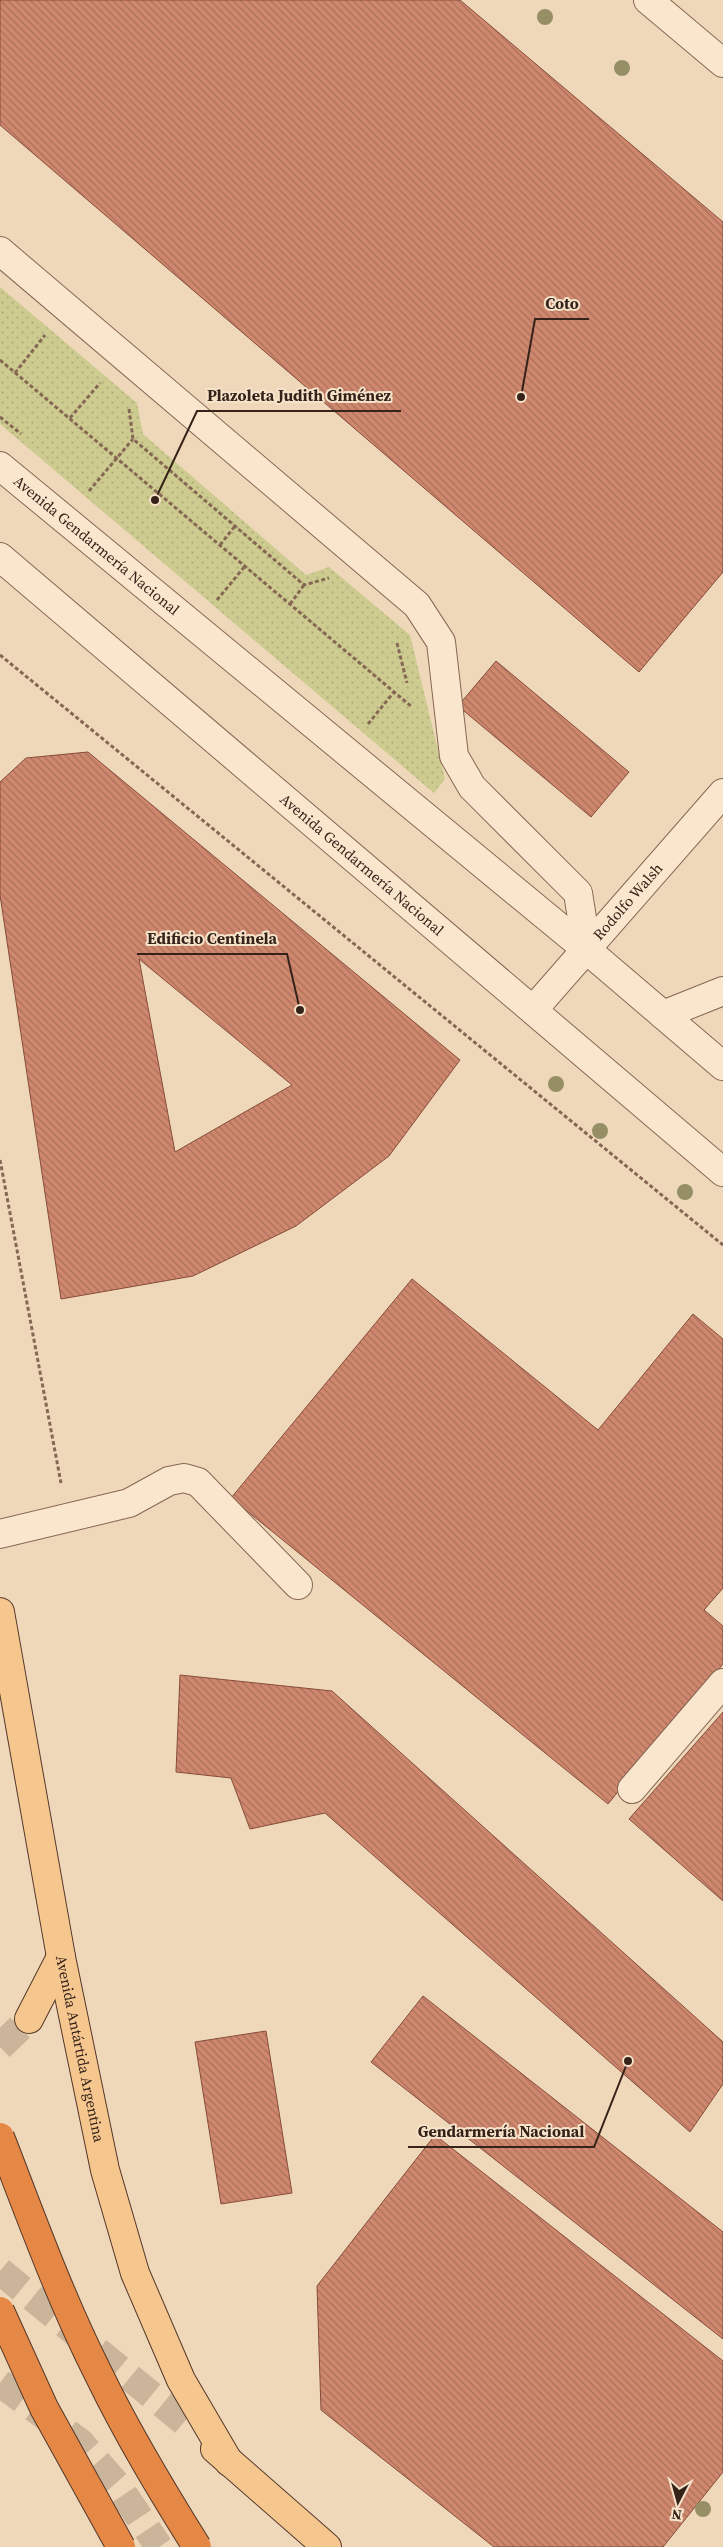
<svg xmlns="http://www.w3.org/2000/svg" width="723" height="2547" viewBox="0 0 723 2547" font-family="'Source Serif 4',serif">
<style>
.grass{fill:url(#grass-dots)}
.building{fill:url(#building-back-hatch);stroke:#864c39;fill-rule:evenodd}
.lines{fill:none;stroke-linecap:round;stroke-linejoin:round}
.major-tunnel{stroke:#cab49a;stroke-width:28;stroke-dasharray:28 14;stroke-linecap:butt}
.minor-casing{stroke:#866754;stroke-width:30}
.major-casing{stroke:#533729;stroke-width:30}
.path{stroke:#866754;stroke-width:3;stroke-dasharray:4 2.5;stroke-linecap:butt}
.minor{stroke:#fae6cd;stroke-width:28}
.major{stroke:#f6c68f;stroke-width:28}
.highway-bridge-casing{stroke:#533729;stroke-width:30;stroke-linecap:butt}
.highway-bridge{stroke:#e58745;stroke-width:28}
.tree{fill:#968e65}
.labels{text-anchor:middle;stroke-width:4;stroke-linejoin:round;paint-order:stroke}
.street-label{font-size:15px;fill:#35231a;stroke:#f6e3ca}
.leader{fill:none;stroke:#35231a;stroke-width:2}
.callout-dot{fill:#35231a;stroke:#f6e3ca;stroke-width:2}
.callout-label{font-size:16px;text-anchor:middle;font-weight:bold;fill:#35231a;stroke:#f6e3ca;stroke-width:4;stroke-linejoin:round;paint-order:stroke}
</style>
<defs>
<pattern id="grass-dots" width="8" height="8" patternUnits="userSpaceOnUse" patternTransform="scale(1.25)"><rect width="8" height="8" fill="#cdcb8f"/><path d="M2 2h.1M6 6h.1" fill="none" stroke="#b1ae7b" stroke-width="1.8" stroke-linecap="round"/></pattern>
<pattern id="building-back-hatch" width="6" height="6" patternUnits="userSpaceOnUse" patternTransform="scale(1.25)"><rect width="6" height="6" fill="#cf886e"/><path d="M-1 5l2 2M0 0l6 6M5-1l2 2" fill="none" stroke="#a96f5a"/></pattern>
</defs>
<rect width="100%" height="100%" fill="#efd8ba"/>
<path class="grass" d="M 0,287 L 137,403 L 143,434 L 306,575 L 329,567 L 410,635 L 445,779 L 434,793 L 0,424 Z"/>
<path class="building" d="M 0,0 L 460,0 L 723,222 L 723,572 L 639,672 L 0,125 Z
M 496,661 L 629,772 L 591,817 L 458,706 Z
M 88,752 L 460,1060 L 389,1156 L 296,1226 L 193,1276 L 61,1299 L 0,895 L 0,782 L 26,758 ZM 139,959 L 292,1085 L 175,1152 Z
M 412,1279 L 598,1430 L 693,1314 L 723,1339 L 723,1588 L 704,1610 L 723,1626 L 723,1664 L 608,1804 L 231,1498 Z
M 180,1675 L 332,1691 L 723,2042 L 723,2084 L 690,2132 L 325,1813 L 250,1829 L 231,1778 L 176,1772 Z
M 723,1712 L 723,1901 L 629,1819 Z
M 423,1996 L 723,2232 L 723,2339 L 371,2062 Z
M 266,2031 L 292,2193 L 221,2204 L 195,2042 Z
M 435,2135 L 723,2361 L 723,2472 L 663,2547 L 494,2547 L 321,2410 L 317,2286 Z"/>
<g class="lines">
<path class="major-tunnel" d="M 0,2047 L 29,2019
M 0,2271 L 188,2425
M 0,2383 L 80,2442 L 119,2487 L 159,2547"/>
<defs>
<g id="minor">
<path d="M 648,0 L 723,63"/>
<path d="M 0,251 L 417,605 L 441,642 L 454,756 L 472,787 L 578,893 L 587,950"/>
<path id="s1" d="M 0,466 L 587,950 L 723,1066"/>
<path id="s2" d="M 0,557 L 723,1172"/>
<path id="s3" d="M 533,1010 L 723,793"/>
<path d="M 663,1015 L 723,991"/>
<path d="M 0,1534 L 129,1503 L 169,1481 L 184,1478 L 198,1482 L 298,1585"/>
<path d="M 632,1789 L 723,1683"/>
</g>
<g id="major">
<path id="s4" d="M 0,1612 L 61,1957 L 105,2170 L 135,2273 L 181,2380 L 229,2462"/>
<path d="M 29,2019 L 61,1957"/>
<path d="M 215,2449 L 327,2547"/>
</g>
</defs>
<use href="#minor" class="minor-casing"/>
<use href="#major" class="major-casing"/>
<path class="path" d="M 0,360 L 412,707
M 15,373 L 45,335
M 129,409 L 133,439 L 304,585 L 329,578
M 0,417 L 21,434
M 70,418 L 100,383
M 89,491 L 133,439
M 220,545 L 235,526
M 217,600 L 245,566
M 290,604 L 304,585
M 397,643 L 407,683
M 0,655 L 723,1245
M 368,724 L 394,692
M 0,1160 L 61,1483"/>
<use href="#minor" class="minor"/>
<use href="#major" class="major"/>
<defs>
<path id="highway-bridge" d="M 0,2137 C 31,2217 60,2298 99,2375 C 128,2435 162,2491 197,2547
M 0,2311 L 44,2408 L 121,2547"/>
</defs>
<use href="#highway-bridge" class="highway-bridge-casing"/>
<use href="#highway-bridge" class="highway-bridge"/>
</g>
<g class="tree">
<circle cx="545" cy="17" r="8"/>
<circle cx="622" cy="68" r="8"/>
<circle cx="556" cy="1084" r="8"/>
<circle cx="600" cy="1131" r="8"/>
<circle cx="685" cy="1192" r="8"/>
<circle cx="703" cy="2509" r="8"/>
</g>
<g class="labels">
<g class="street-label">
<text dy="5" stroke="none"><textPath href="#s1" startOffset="125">Avenida Gendarmería Nacional</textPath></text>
<text dy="5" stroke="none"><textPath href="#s2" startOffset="475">Avenida Gendarmería Nacional</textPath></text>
<text dy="5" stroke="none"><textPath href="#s3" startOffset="144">Rodolfo Walsh</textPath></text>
<text dy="5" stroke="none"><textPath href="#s4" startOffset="444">Avenida Antártida Argentina</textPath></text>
</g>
</g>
<path class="leader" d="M521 397L535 319H589M155 500L197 411H401M300 1010L287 954H137M628 2061L594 2147H408"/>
<g class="callout-dot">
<circle cx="521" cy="397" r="5"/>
<circle cx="155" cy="500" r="5"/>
<circle cx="300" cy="1010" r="5"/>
<circle cx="628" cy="2061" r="5"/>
</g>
<g class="callout-label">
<text x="562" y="309">Coto</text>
<text x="299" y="401">Plazoleta Judith Giménez</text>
<text x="212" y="944">Edificio Centinela</text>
<text x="501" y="2137">Gendarmería Nacional</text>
</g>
<g transform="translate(678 2502) rotate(186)" stroke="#f6e3ca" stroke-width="4" paint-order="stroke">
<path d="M0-4L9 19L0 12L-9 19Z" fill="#35231a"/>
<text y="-8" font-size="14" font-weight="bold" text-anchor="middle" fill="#35231a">N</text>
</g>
</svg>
